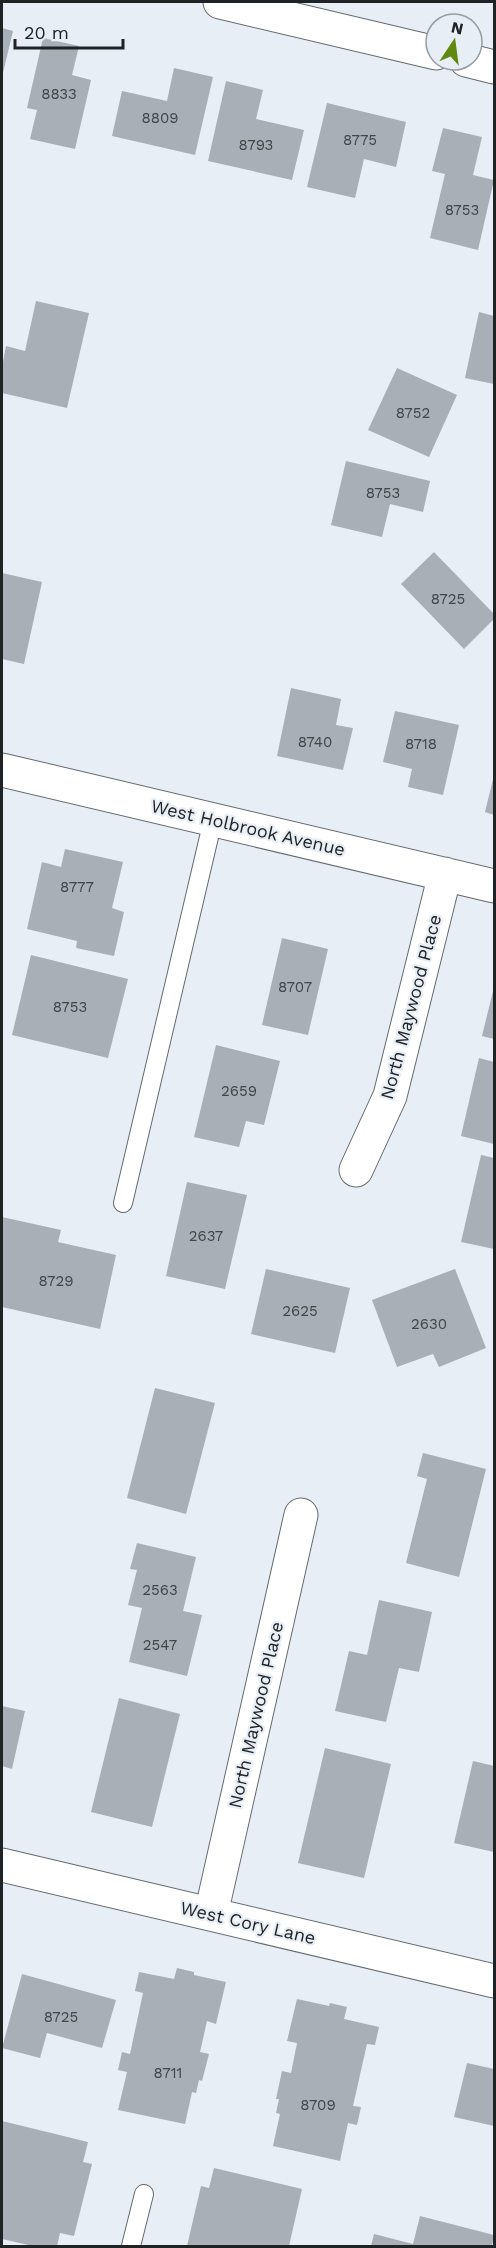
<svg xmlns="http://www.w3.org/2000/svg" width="496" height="2248" viewBox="0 0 496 2248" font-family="'Work Sans',sans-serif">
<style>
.building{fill:#a8afb6}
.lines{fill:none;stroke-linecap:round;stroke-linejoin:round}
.lane-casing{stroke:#656a71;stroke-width:20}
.street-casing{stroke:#656a71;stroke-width:35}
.lane{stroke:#fff;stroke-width:18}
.street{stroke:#fff;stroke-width:33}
.labels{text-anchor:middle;stroke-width:4.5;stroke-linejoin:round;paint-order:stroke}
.number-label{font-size:15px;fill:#424649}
.street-label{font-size:18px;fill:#202325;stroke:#e7eef5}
</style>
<rect width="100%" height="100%" fill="#e7eef5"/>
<path class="building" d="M 2,28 L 13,31 L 2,77 Z
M 43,38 L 79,46 L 72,75 L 91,80 L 75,149 L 30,139 L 37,110 L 27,108 Z
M 174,68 L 213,77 L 195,155 L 112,136 L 122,91 L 167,101 Z
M 226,81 L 263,90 L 256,119 L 304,130 L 292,180 L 208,161 Z
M 327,103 L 406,122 L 396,167 L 364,159 L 355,198 L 307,187 Z
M 443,128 L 482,137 L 473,175 L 494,180 L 478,250 L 430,238 L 445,174 L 432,171 Z
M 36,301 L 89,313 L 67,408 L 2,393 L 2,367 L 6,346 L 25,351 Z
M 479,312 L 494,316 L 494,384 L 465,378 Z
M 397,368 L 457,395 L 429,457 L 368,430 Z
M 346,461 L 430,481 L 423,512 L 390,504 L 382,537 L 331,525 Z
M 434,552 L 494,614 L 494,619 L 464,649 L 401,584 Z
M 2,573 L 42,582 L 24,664 L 2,659 Z
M 291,688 L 341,699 L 336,725 L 353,728 L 343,770 L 277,756 Z
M 395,711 L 459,725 L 443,795 L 408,787 L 412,769 L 383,762 Z
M 494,775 L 494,815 L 485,812 Z
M 65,849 L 123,862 L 112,908 L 124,912 L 114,956 L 76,948 L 77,941 L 27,929 L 42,862 L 61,867 Z
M 282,938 L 328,949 L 308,1035 L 262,1025 Z
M 31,955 L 128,979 L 108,1058 L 12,1035 Z
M 494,987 L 494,1039 L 482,1036 Z
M 216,1045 L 280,1061 L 264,1125 L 246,1121 L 239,1147 L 194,1137 Z
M 479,1058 L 494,1062 L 494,1144 L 461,1136 Z
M 481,1155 L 494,1158 L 494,1249 L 461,1242 Z
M 187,1182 L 247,1195 L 225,1289 L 166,1276 Z
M 2,1217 L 61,1230 L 58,1242 L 116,1255 L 100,1329 L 2,1307 Z
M 266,1269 L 350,1288 L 335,1353 L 251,1334 Z
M 455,1269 L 486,1348 L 439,1367 L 433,1354 L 397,1367 L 372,1300 Z
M 155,1388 L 215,1403 L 186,1514 L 127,1498 Z
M 423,1453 L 486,1469 L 459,1577 L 406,1563 L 427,1479 L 417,1476 Z
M 137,1543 L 196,1557 L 183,1611 L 202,1615 L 187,1676 L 129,1662 L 142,1608 L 128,1605 L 137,1570 L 130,1569 Z
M 379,1600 L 432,1612 L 419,1672 L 399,1668 L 386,1722 L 335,1711 L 349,1651 L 367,1655 Z
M 119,1698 L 180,1714 L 152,1827 L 91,1812 Z
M 2,1706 L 25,1711 L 12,1769 L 2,1766 Z
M 325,1748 L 391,1764 L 364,1878 L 298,1863 Z
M 473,1761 L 494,1766 L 494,1852 L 454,1843 Z
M 177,1968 L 194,1972 L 194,1975 L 226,1982 L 216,2024 L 207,2021 L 200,2052 L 209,2054 L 202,2081 L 199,2080 L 196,2093 L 192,2092 L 185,2124 L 118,2110 L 127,2072 L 118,2070 L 122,2052 L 130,2054 L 143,1993 L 135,1991 L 139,1972 L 174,1979 Z
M 22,1974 L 116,2000 L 102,2048 L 47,2033 L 40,2058 L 2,2048 Z
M 297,1999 L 329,2006 L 330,2003 L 347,2007 L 344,2019 L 379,2027 L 375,2045 L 367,2044 L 353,2106 L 361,2107 L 357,2125 L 348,2123 L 340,2161 L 273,2146 L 280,2114 L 276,2113 L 279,2099 L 276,2099 L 282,2071 L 291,2073 L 297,2043 L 287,2041 Z
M 467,2063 L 494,2069 L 494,2126 L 454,2117 Z
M 2,2121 L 88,2142 L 83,2162 L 92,2164 L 74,2236 L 60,2233 L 57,2246 L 33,2246 L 2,2239 Z
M 214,2168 L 302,2189 L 289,2246 L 187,2246 L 201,2186 L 209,2188 Z
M 420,2216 L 494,2235 L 492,2246 L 371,2246 L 374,2234 L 413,2244 Z"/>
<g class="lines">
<defs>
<path id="lane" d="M 123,1203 L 213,820
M 131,2246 L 144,2194"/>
<path id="street" d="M 220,2 L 436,53
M 466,60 L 494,67
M 2,770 L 494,886
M 356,1170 L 390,1096 L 445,874
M 2,1865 L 494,1981
M 211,1914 L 301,1515"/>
</defs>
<use href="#lane" class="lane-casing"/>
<use href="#street" class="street-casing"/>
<use href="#lane" class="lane"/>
<use href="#street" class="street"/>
</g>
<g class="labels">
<g class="number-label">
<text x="59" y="99">8833</text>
<text x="160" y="123">8809</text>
<text x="360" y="145">8775</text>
<text x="256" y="150">8793</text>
<text x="462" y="215">8753</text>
<text x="413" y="418">8752</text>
<text x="383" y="498">8753</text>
<text x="448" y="604">8725</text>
<text x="315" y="747">8740</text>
<text x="421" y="749">8718</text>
<text x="77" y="892">8777</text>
<text x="295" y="992">8707</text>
<text x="70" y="1012">8753</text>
<text x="239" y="1096">2659</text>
<text x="206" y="1241">2637</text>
<text x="56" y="1286">8729</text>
<text x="300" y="1316">2625</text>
<text x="429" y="1329">2630</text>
<text x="160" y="1595">2563</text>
<text x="160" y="1650">2547</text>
<text x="61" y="2022">8725</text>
<text x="168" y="2078">8711</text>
<text x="318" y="2110">8709</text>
</g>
<g class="street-label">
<text transform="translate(248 828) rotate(13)" y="6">West Holbrook Avenue</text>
<text transform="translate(411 1007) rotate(-75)" y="6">North Maywood Place</text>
<text transform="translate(256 1715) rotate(-77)" y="6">North Maywood Place</text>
<text transform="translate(248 1923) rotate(13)" y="6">West Cory Lane</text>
</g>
</g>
<rect width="496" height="2248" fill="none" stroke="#202325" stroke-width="6"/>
<g transform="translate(454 42) rotate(13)"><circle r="28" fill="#e7eef5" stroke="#979da2" stroke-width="1.5"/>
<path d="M0-4.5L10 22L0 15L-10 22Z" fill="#61880f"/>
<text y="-9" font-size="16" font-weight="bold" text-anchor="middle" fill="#202325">N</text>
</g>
<path d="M15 39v9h108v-9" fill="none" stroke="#202325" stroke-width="3"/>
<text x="24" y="39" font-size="18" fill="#202325" stroke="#e7eef5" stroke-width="4.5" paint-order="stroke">20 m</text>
</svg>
